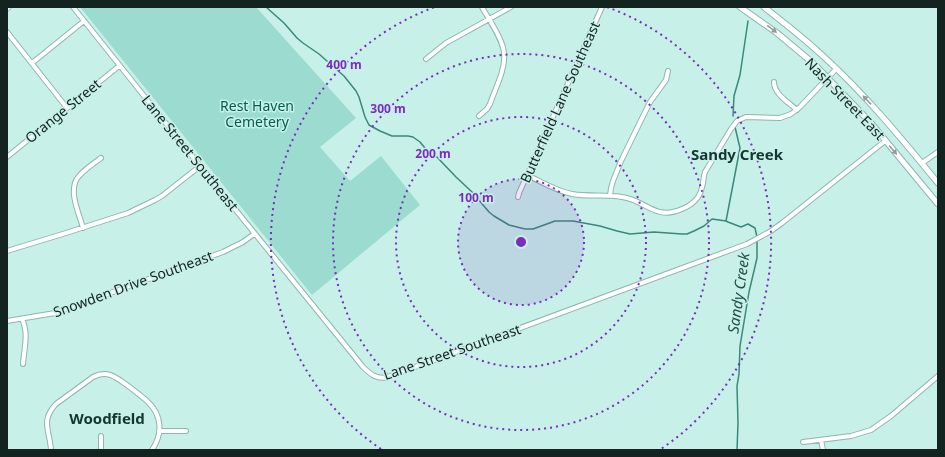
<svg xmlns="http://www.w3.org/2000/svg" width="945" height="457" viewBox="0 0 945 457" font-family="'Noto Sans',sans-serif">
<style>
.green{fill:#9cdcd0}
.lines{fill:none;stroke-linecap:round;stroke-linejoin:round}
.stream{stroke:#3b887c;stroke-width:1.5}
.minor-casing{stroke:#8eb5ae;stroke-width:6}
.major-casing{stroke:#8eb5ae;stroke-width:7}
.minor{stroke:#fff;stroke-width:4}
.major{stroke:#fff;stroke-width:5}
.oneway{fill:#959c9b}
.ring{fill:none;stroke:#7b2cbf;stroke-width:2;stroke-dasharray:2 4}
.labels{text-anchor:middle;stroke-width:3;stroke-linejoin:round;paint-order:stroke}
.street-label{font-size:14px;fill:#132320;stroke:#c7f0e8}
.park-label{font-size:14px;fill:#015e54;stroke:#c7f0e8}
.neighbourhood-label{font-size:15px;font-weight:bold;fill:#143530;stroke:#c7f0e8}
.water-label{font-size:15px;font-style:italic;fill:#214e47;stroke:#c7f0e8}
.centre{fill:#7b2cbf;stroke:#c7f0e8;stroke-width:2}
.ring-label{font-size:12px;text-anchor:middle;font-weight:bold;fill:#7b2cbf;stroke:#c7f0e8;stroke-width:3;stroke-linejoin:round;paint-order:stroke}
</style>
<rect width="100%" height="100%" fill="#c7f0e8"/>
<path class="green" d="M 80,7 L 256,7 L 356,118 L 320,147 L 350,181 L 381,156 L 420,205 L 312,295 Z"/>
<g class="lines">
<path class="stream" d="M 266,7 L 284,23 L 297,38 L 303,43 L 319,54 L 344,76 L 356,91 L 359,97 L 365,117 L 369,125 L 380,131 L 392,136 L 408,136 L 413,137 L 420,142 L 425,148 L 435,155 L 456,177 L 472,192 L 489,212 L 494,216 L 509,225 L 525,229 L 533,229 L 555,221 L 573,221 L 600,226 L 617,231 L 630,234 L 654,232 L 682,234 L 687,234 L 694,231 L 704,226 L 712,219 L 726,221 L 728,222 L 741,227 L 748,224 L 755,228 L 757,237
M 733,116 L 734,96 L 740,75 L 748,21
M 726,221 L 740,148 L 735,127
M 737,450 L 738,423 L 737,386 L 739,374 L 740,346 L 749,292 L 757,258 L 757,241"/>
<defs>
<path id="minor" d="M 73,7 L 200,166 L 363,367 C 370,374 377,380 388,377 L 747,244 L 771,231 L 782,223 L 885,141
M 7,9 L 9,7
M 7,32 L 67,108
M 426,59 L 446,43 L 511,7
M 32,63 L 84,21
M 774,82 C 774,94 788,102 797,110
M 479,116 L 487,109 L 490,104 C 495,89 506,69 504,53 C 503,39 489,20 482,7
M 7,157 L 119,66
M 922,163 L 938,152
M 527,175 C 542,182 556,191 572,194 C 589,197 605,194 622,197 C 646,200 655,221 682,209 C 692,205 700,198 702,187 C 704,182 703,177 705,172 L 731,129 L 737,121 L 746,117 L 780,118 L 791,114 L 800,107 L 836,69
M 610,196 L 611,188 L 613,181 L 621,161 L 650,102 L 666,80 L 668,71
M 518,197 L 519,193 L 602,7
M 83,228 C 79,213 67,189 79,176 C 85,169 94,163 101,158
M 7,251 L 66,233 L 128,213 L 155,200 L 162,196 L 200,166
M 22,319 C 29,334 24,348 23,364
M 7,321 L 55,313 L 223,252 L 243,242 L 254,234
M 160,431 L 186,431
M 821,440 L 823,450
M 803,442 L 851,436 L 871,430 L 891,416 L 938,376
M 51,450 C 50,431 40,421 56,404 L 93,377 C 109,369 118,379 131,388 C 137,393 143,397 148,402 C 162,415 163,434 152,450
M 101,450 L 101,436"/>
<path id="major" d="M 740,7 L 777,33 L 814,64 L 871,123 L 938,204
M 764,7 C 784,23 804,38 823,56 C 865,94 902,139 938,183"/>
</defs>
<use href="#minor" class="minor-casing"/>
<use href="#major" class="major-casing"/>
<use href="#minor" class="minor"/>
<use href="#major" class="major"/>
</g>
<defs><path id="oneway-solid" d="M-6-.8H1V-3.2L6.5 0L1 3.2V.8H-6Z"/></defs>
<g class="oneway">
<use href="#oneway-solid" transform="translate(772 29) rotate(37)"/>
<use href="#oneway-solid" transform="translate(867 100) rotate(-133)"/>
<use href="#oneway-solid" transform="translate(893 150) rotate(50)"/>
</g>
<circle cx="521" cy="242" r="63" fill="#7b2cbf" fill-opacity=".12"/>
<g class="ring">
<circle cx="521" cy="242" r="63"/>
<circle cx="521" cy="242" r="125"/>
<circle cx="521" cy="242" r="188"/>
<path d="M381 449A250 250 0 0 1 435 7M607 7A250 250 0 0 1 661 449"/>
</g>
<g class="labels">
<g class="street-label">
<text transform="translate(845 99) rotate(46)" y="5">Nash Street East</text>
<text transform="translate(560 102) rotate(-66)" y="5">Butterfield Lane Southeast</text>
<text transform="translate(63 111) rotate(-39)" y="5">Orange Street</text>
<text transform="translate(190 153) rotate(51)" y="5">Lane Street Southeast</text>
<text transform="translate(133 284) rotate(-20)" y="5">Snowden Drive Southeast</text>
<text transform="translate(452 352) rotate(-19)" y="5">Lane Street Southeast</text>
</g>
<g class="park-label">
<text x="257" y="111">Rest Haven<tspan x="257" dy="16">Cemetery</tspan></text>
</g>
<g class="neighbourhood-label">
<text x="737" y="160">Sandy Creek</text>
<text x="107" y="424">Woodfield</text>
</g>
<g class="water-label">
<text transform="translate(739 293) rotate(-82)" y="5">Sandy Creek</text>
</g>
</g>
<circle cx="521" cy="242" r="6" class="centre"/>
<g class="ring-label">
<text x="344" y="69">400 m</text>
<text x="388" y="113">300 m</text>
<text x="433" y="158">200 m</text>
<text x="476" y="202">100 m</text>
</g>
<rect width="945" height="457" fill="none" stroke="#132320" stroke-width="16"/>
</svg>
